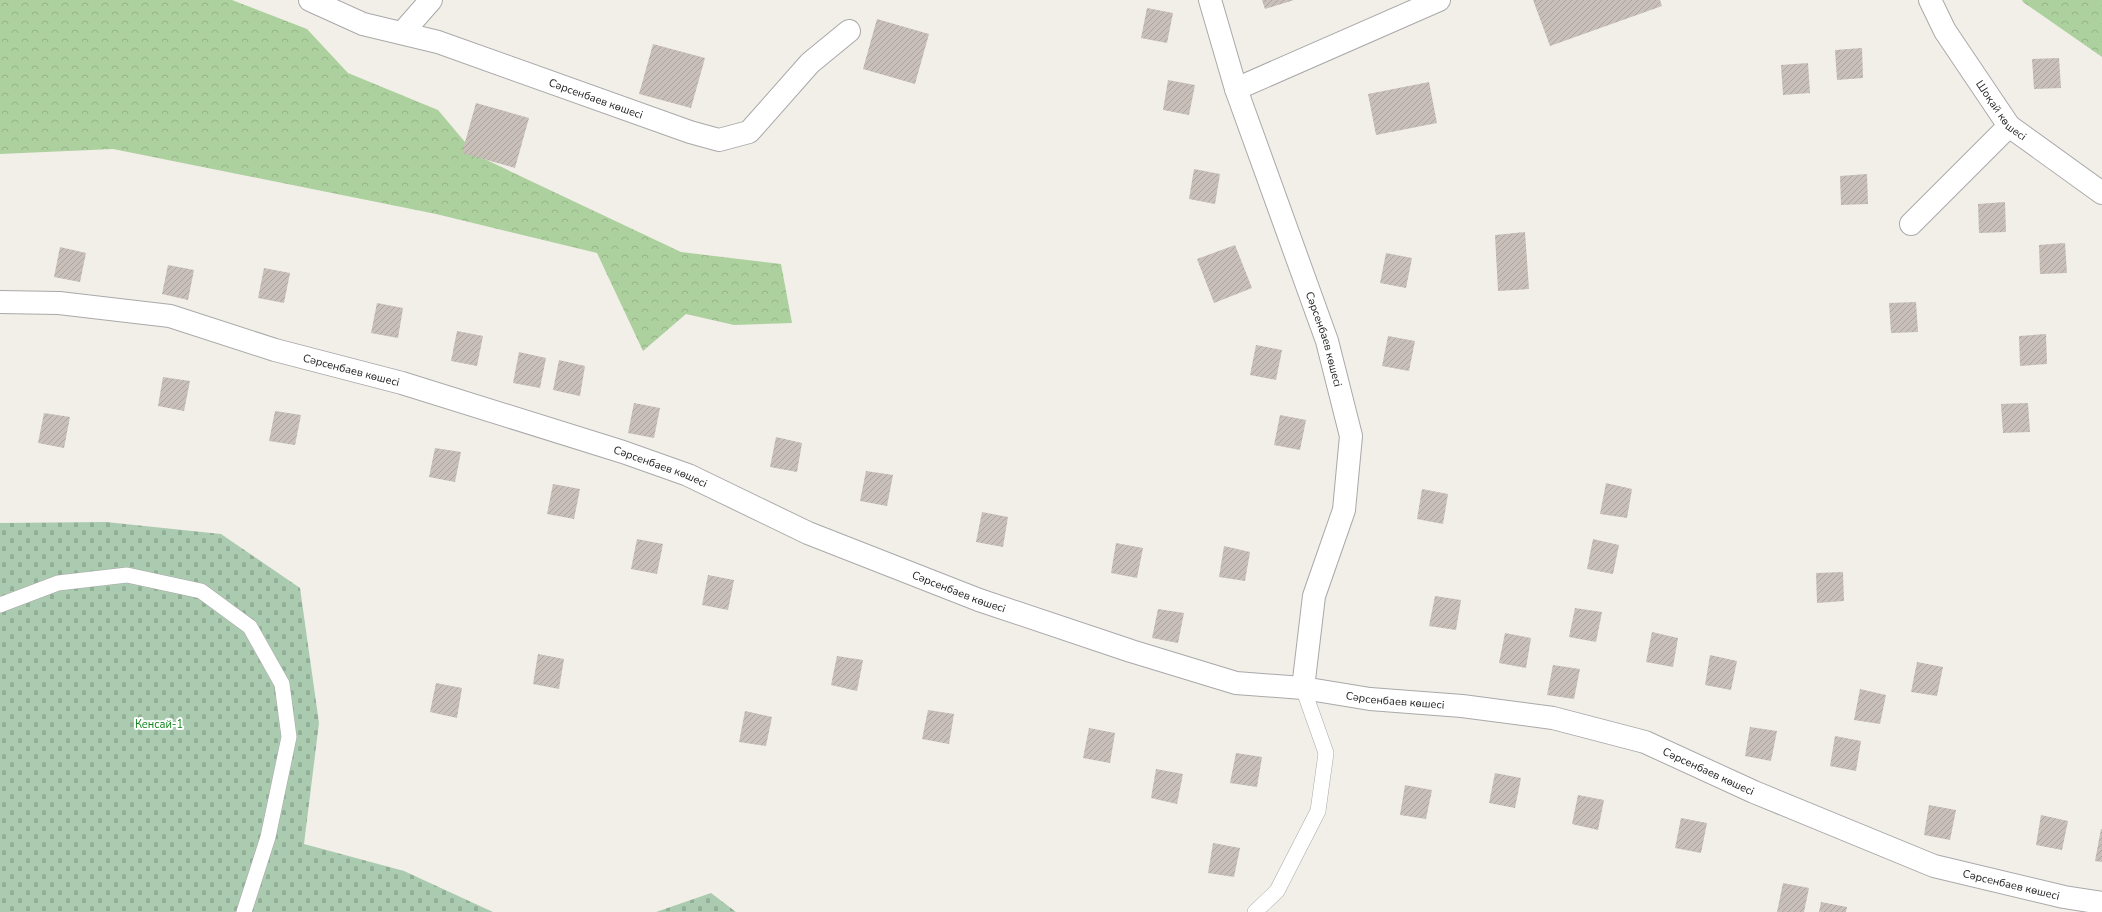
<svg xmlns="http://www.w3.org/2000/svg" width="2102" height="912" viewBox="0 0 2102 912" font-family="'Nunito Sans',sans-serif">
<style>
.forest{fill:url(#forest-crowns)}
.cemetery{fill:url(#cemetery-stones)}
.building{fill:url(#building-hatch)}
.lines{fill:none;stroke-linecap:round;stroke-linejoin:round}
.service-casing{stroke:#a9a9a9;stroke-width:16}
.minor-casing{stroke:#a9a9a9;stroke-width:24}
.tertiary-casing{stroke:#a9a9a9;stroke-width:24}
.service{stroke:#fff;stroke-width:15}
.minor{stroke:#fff;stroke-width:22}
.tertiary{stroke:#fff;stroke-width:22}
.labels{text-anchor:middle;stroke-width:4;stroke-linejoin:round;paint-order:stroke}
.street-label{font-size:11px;fill:#222;stroke:#fff}
.park-label{font-size:11px;fill:#0c8416;stroke:#fff}
</style>
<defs>
<pattern id="forest-crowns" width="20" height="18" patternUnits="userSpaceOnUse"><rect width="20" height="18" fill="#add19e"/><path d="M2 6a3 3 0 1 1 6 0M12 15a3 3 0 1 1 6 0" fill="none" stroke="#95b388"/></pattern>
<pattern id="cemetery-stones" width="16" height="16" patternUnits="userSpaceOnUse"><rect width="16" height="16" fill="#aacbaf"/><path d="M2 7V4a2 2 0 0 1 4 0v3zM10 15v-3a2 2 0 0 1 4 0v3z" fill="#92ae96"/></pattern>
<pattern id="building-hatch" width="6" height="6" patternUnits="userSpaceOnUse"><rect width="6" height="6" fill="#c7bfb8"/><path d="M-1 1l2-2M0 6l6-6M5 7l2-2" fill="none" stroke="#aba49e"/></pattern>
</defs>
<rect width="100%" height="100%" fill="#f2efe9"/>
<path class="forest" d="M 0,0 L 232,0 L 307,29 L 348,73 L 438,110 L 476,155 L 681,252 L 781,264 L 792,323 L 734,325 L 686,314 L 643,351 L 597,253 L 436,214 L 113,149 L 0,154 Z
M 2022,0 L 2102,0 L 2102,57 L 2023,2 Z"/>
<path class="cemetery" d="M 106,522 L 221,534 L 300,588 L 319,723 L 304,844 L 404,871 L 493,912 L 0,912 L 0,523 Z
M 711,893 L 736,912 L 656,912 Z"/>
<path class="building" d="M 1262,0 L 1294,0 L 1265,9 Z
M 1533,0 L 1660,0 L 1662,6 L 1550,46 Z
M 1147,8 L 1173,13 L 1167,43 L 1141,38 Z
M 877,19 L 929,34 L 915,84 L 863,69 Z
M 653,44 L 705,58 L 691,108 L 639,94 Z
M 1862,48 L 1863,78 L 1837,80 L 1835,50 Z
M 2059,58 L 2061,88 L 2034,89 L 2032,59 Z
M 1808,63 L 1810,93 L 1783,95 L 1781,65 Z
M 1168,80 L 1195,85 L 1189,115 L 1163,110 Z
M 1429,82 L 1437,123 L 1376,135 L 1368,94 Z
M 476,103 L 529,118 L 515,168 L 462,153 Z
M 1194,169 L 1220,174 L 1215,204 L 1189,199 Z
M 1867,174 L 1868,204 L 1841,205 L 1840,176 Z
M 2005,202 L 2006,232 L 1979,233 L 1978,204 Z
M 1525,232 L 1529,289 L 1498,291 L 1495,235 Z
M 2065,243 L 2067,273 L 2040,274 L 2039,245 Z
M 1235,245 L 1252,288 L 1214,303 L 1197,259 Z
M 60,247 L 86,253 L 80,282 L 54,277 Z
M 1386,253 L 1412,258 L 1406,288 L 1380,283 Z
M 168,265 L 194,270 L 188,300 L 162,294 Z
M 264,268 L 290,273 L 284,303 L 258,298 Z
M 1916,302 L 1918,332 L 1891,333 L 1889,303 Z
M 377,303 L 403,308 L 398,338 L 371,333 Z
M 457,331 L 483,336 L 477,366 L 451,361 Z
M 2046,334 L 2047,364 L 2020,366 L 2019,336 Z
M 1388,336 L 1415,341 L 1409,371 L 1382,366 Z
M 1256,345 L 1282,350 L 1276,380 L 1250,375 Z
M 519,352 L 546,358 L 540,388 L 513,383 Z
M 559,360 L 585,366 L 580,396 L 553,390 Z
M 163,377 L 190,381 L 184,411 L 158,406 Z
M 634,403 L 660,408 L 654,438 L 628,433 Z
M 2028,403 L 2030,432 L 2003,433 L 2001,404 Z
M 275,411 L 301,415 L 295,445 L 269,441 Z
M 44,413 L 70,417 L 64,448 L 38,443 Z
M 1280,415 L 1306,420 L 1300,450 L 1274,445 Z
M 776,437 L 802,443 L 797,472 L 770,467 Z
M 435,448 L 461,452 L 455,482 L 429,477 Z
M 866,471 L 893,475 L 887,506 L 860,501 Z
M 1606,483 L 1632,489 L 1627,518 L 1600,514 Z
M 553,484 L 580,489 L 574,519 L 547,514 Z
M 1422,489 L 1448,494 L 1443,524 L 1417,519 Z
M 982,512 L 1008,517 L 1003,547 L 976,542 Z
M 637,539 L 663,544 L 657,574 L 631,569 Z
M 1593,539 L 1619,545 L 1613,574 L 1587,569 Z
M 1116,543 L 1143,548 L 1137,578 L 1111,573 Z
M 1224,546 L 1250,552 L 1245,581 L 1219,577 Z
M 1843,572 L 1844,601 L 1817,603 L 1816,573 Z
M 708,575 L 734,580 L 728,610 L 702,605 Z
M 1435,596 L 1461,600 L 1456,630 L 1429,626 Z
M 1575,608 L 1602,612 L 1596,642 L 1569,637 Z
M 1158,609 L 1184,613 L 1178,643 L 1152,638 Z
M 1652,632 L 1678,638 L 1673,667 L 1646,662 Z
M 1505,633 L 1531,638 L 1526,668 L 1499,663 Z
M 538,654 L 564,659 L 559,689 L 533,684 Z
M 1710,655 L 1737,661 L 1731,690 L 1705,685 Z
M 837,656 L 863,660 L 857,691 L 831,685 Z
M 1917,662 L 1943,667 L 1937,696 L 1911,692 Z
M 1553,665 L 1580,669 L 1574,699 L 1547,695 Z
M 436,683 L 462,688 L 457,718 L 430,712 Z
M 1860,689 L 1886,695 L 1880,724 L 1854,720 Z
M 928,710 L 954,714 L 949,744 L 922,739 Z
M 745,711 L 772,717 L 766,746 L 739,742 Z
M 1750,727 L 1777,731 L 1771,761 L 1745,756 Z
M 1089,728 L 1115,733 L 1110,763 L 1083,758 Z
M 1835,736 L 1861,741 L 1856,771 L 1830,766 Z
M 1236,753 L 1262,757 L 1257,787 L 1230,783 Z
M 1156,769 L 1183,774 L 1177,804 L 1151,798 Z
M 1495,773 L 1521,778 L 1515,808 L 1489,803 Z
M 1405,785 L 1432,790 L 1426,819 L 1400,815 Z
M 1578,795 L 1604,800 L 1598,830 L 1572,824 Z
M 1929,805 L 1956,810 L 1950,840 L 1924,835 Z
M 2041,815 L 2068,821 L 2062,850 L 2036,845 Z
M 1681,818 L 1707,823 L 1701,853 L 1675,848 Z
M 2101,829 L 2102,829 L 2102,862 L 2095,861 Z
M 1213,843 L 1240,848 L 1234,877 L 1208,873 Z
M 1783,883 L 1809,888 L 1804,912 L 1777,912 Z
M 1821,902 L 1847,907 L 1846,912 L 1819,912 Z"/>
<g class="lines">
<defs>
<path id="service" d="M 0,605 L 58,583 L 127,575 L 201,591 L 250,627 L 282,684 L 289,737 L 268,837 L 244,912
M 1255,912 L 1277,891 L 1318,811 L 1326,753 L 1303,688"/>
<g id="minor">
<path id="s1" d="M 310,0 L 363,24 L 438,42 L 690,132 L 719,140 L 749,132 L 810,63 L 849,31"/>
<path id="s2" d="M 1210,0 L 1236,89 L 1327,341 L 1351,436 L 1344,510 L 1314,596 L 1303,688"/>
<path d="M 402,33 L 431,0"/>
<path d="M 1236,89 L 1439,0"/>
<path d="M 1911,224 L 2009,126"/>
<path id="s3" d="M 0,302 L 59,303 L 170,316 L 275,350 L 402,383 L 623,452 L 688,475 L 808,533 L 979,600 L 1131,651 L 1236,683 L 1303,688 L 1370,699 L 1462,706 L 1553,718 L 1645,742 L 1754,792 L 1934,866 L 2064,897 L 2102,903"/>
</g>
<g id="tertiary">
<path id="s4" d="M 1930,0 L 1945,31 L 2009,126 L 2102,193"/>
</g>
</defs>
<use href="#service" class="service-casing"/>
<use href="#minor" class="minor-casing"/>
<use href="#tertiary" class="tertiary-casing"/>
<use href="#service" class="service"/>
<use href="#minor" class="minor"/>
<use href="#tertiary" class="tertiary"/>
</g>
<g class="labels">
<g class="street-label">
<text dy="4" stroke="none"><textPath href="#s1" startOffset="303">Сәрсенбаев көшесі</textPath></text>
<text dy="4" stroke="none"><textPath href="#s4" startOffset="132">Шоқай көшесі</textPath></text>
<text dy="4" stroke="none"><textPath href="#s2" startOffset="358">Сәрсенбаев көшесі</textPath></text>
<text dy="4" stroke="none"><textPath href="#s3" startOffset="360">Сәрсенбаев көшесі</textPath></text>
<text dy="4" stroke="none"><textPath href="#s3" startOffset="684">Сәрсенбаев көшесі</textPath></text>
<text dy="4" stroke="none"><textPath href="#s3" startOffset="1008">Сәрсенбаев көшесі</textPath></text>
<text dy="4" stroke="none"><textPath href="#s3" startOffset="1460">Сәрсенбаев көшесі</textPath></text>
<text dy="4" stroke="none"><textPath href="#s3" startOffset="1784">Сәрсенбаев көшесі</textPath></text>
<text dy="4" stroke="none"><textPath href="#s3" startOffset="2108">Сәрсенбаев көшесі</textPath></text>
</g>
<g class="park-label">
<text x="159" y="728">Кенсай-1</text>
</g>
</g>
</svg>
